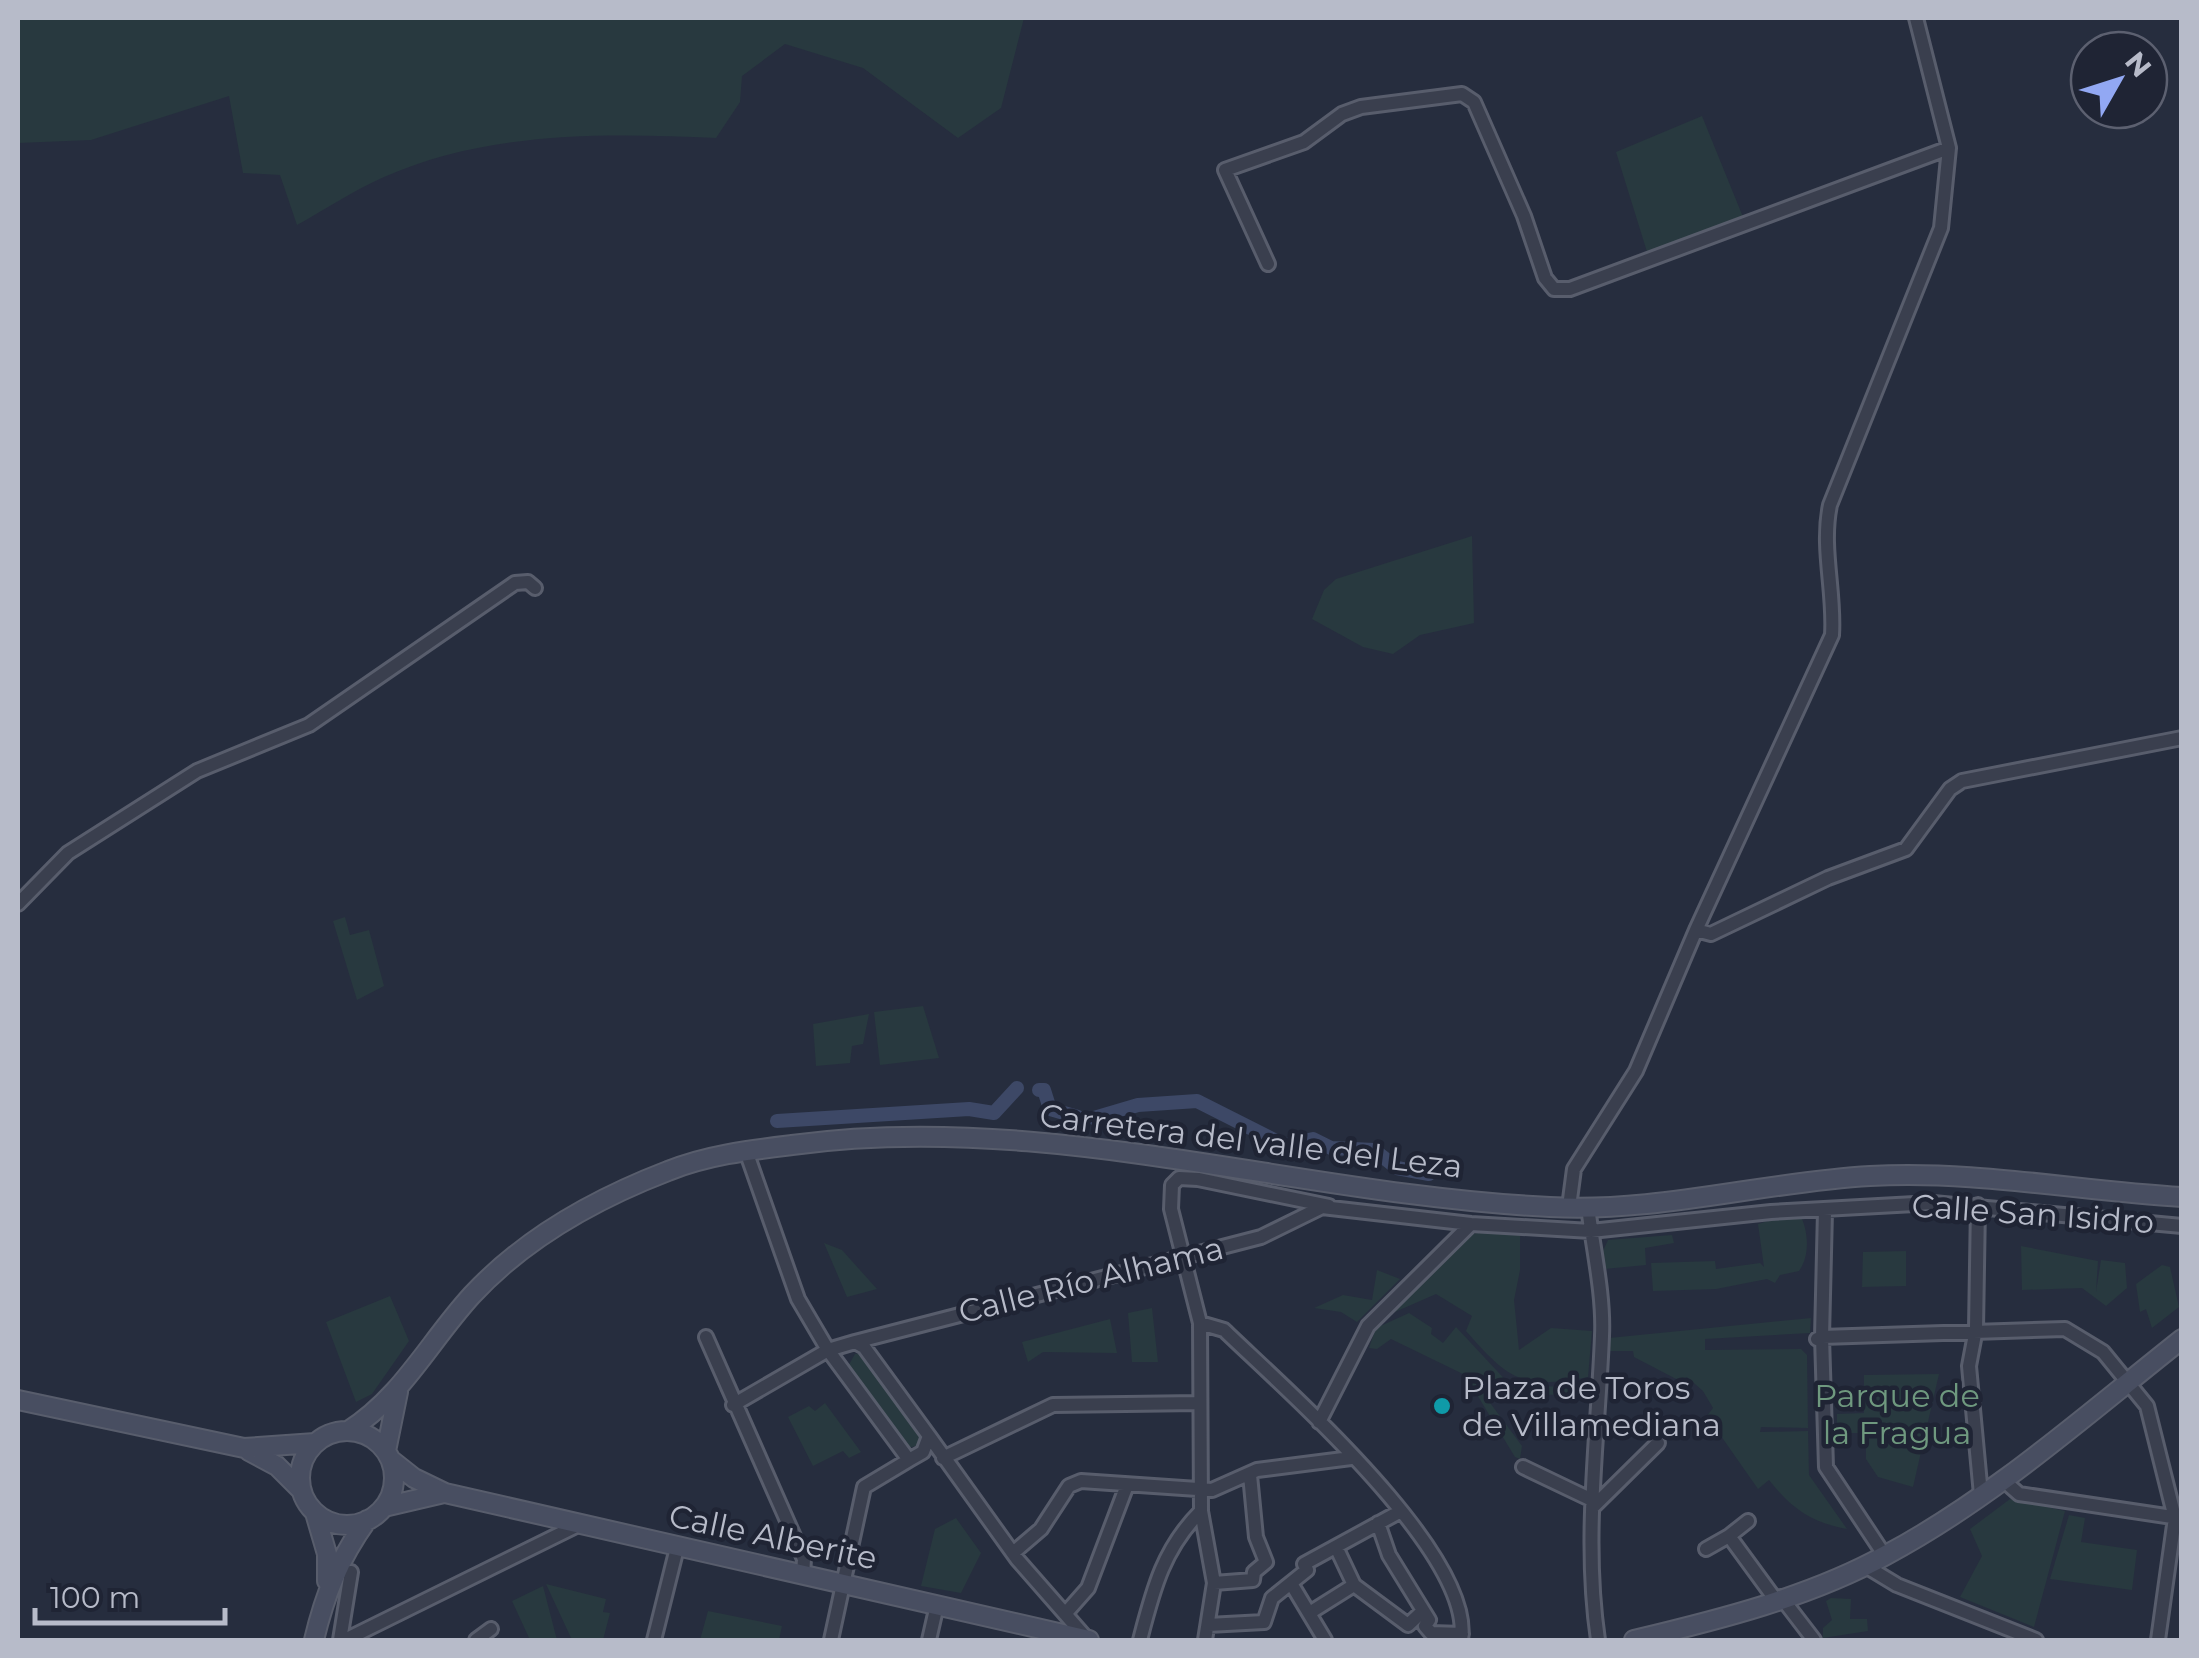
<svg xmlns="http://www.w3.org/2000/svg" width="2199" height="1658" viewBox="0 0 2199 1658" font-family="Montserrat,sans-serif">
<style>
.green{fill:#28393f}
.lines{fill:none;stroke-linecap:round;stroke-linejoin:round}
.canal{stroke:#3d4866;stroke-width:14}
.street-casing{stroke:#585d6c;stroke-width:18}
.secondary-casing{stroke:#585d6c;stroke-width:22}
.street{stroke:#3a3f4e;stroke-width:12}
.secondary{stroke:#484e61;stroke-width:18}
.culture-dot{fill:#0f9aa8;stroke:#1f2434;stroke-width:4}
.labels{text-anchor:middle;stroke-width:9;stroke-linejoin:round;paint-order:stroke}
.street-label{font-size:32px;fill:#b7bbc9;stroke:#1f2434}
.poi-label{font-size:32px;fill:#b7bbc9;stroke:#1f2434;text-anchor:start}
.park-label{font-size:32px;fill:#6f997f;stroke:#1f2434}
</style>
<rect width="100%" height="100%" fill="#262d3e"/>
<path class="green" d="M 18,18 L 1024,18 L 1001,108 L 958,138 L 863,68 L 785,44 L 742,76 L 740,102 L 716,138 C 605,133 488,131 384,177 C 354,190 326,209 297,225 L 280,175 L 243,173 L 229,96 L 91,140 L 18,143 Z
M 1702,116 L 1743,217 L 1648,255 L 1616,152 Z
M 1472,536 L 1474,623 L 1420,635 L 1393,654 L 1363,647 L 1312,619 L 1324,590 L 1336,579 Z
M 345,917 L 350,935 L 369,930 L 384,986 L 357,1000 L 333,921 Z
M 923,1006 L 939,1058 L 880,1065 L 874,1012 Z
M 869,1014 L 863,1044 L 852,1046 L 850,1063 L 816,1066 L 813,1024 Z
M 1778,1218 L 1802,1219 C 1809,1235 1809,1258 1799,1271 L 1780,1275 L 1775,1283 L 1767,1279 L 1716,1289 L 1653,1291 L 1651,1263 L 1715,1261 L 1716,1269 L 1760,1263 L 1764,1267 L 1758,1224 Z
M 1494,1231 L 1520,1234 L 1520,1270 L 1514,1300 L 1519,1350 L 1551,1328 L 1592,1331 L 1588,1377 C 1522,1390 1509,1380 1466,1331 L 1472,1316 L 1436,1294 L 1379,1319 L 1469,1234 Z
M 1672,1235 L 1674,1243 L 1645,1248 L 1646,1265 L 1604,1269 L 1602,1253 L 1608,1240 Z
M 824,1243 L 842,1250 L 877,1289 L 847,1297 Z
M 2021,1246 L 2098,1261 L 2096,1292 L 2101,1260 L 2125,1263 L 2127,1288 L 2106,1306 L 2082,1288 L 2022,1290 Z
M 1906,1251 L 1906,1286 L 1862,1287 L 1863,1252 Z
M 2162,1265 L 2170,1267 L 2179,1307 L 2152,1328 L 2146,1309 L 2140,1312 L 2136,1284 Z
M 1377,1270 L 1400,1279 L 1357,1322 L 1341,1312 L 1314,1308 L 1343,1295 L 1372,1300 Z
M 390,1296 L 409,1341 L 372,1394 L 356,1402 L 326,1322 Z
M 1152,1308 L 1158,1362 L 1132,1362 L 1128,1313 Z
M 1409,1313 L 1432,1328 L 1431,1334 L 1443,1343 L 1456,1327 L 1512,1387 L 1589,1386 L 1589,1394 L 1485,1396 L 1522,1446 L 1520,1459 L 1515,1457 L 1465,1375 L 1391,1339 L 1377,1349 L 1369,1348 L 1376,1328 Z
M 1811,1318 L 1810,1333 L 1705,1339 L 1705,1350 L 1801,1349 L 1807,1355 L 1808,1428 L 1761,1427 L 1760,1432 L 1808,1431 L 1809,1475 L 1847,1529 C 1811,1522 1792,1509 1769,1480 L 1758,1489 L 1707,1416 L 1713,1408 L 1703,1391 L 1687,1377 L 1680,1381 L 1634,1357 L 1633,1351 L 1610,1351 L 1609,1338 Z
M 1110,1319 L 1117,1353 L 1043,1352 L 1028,1362 L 1022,1342 Z
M 855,1354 L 865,1354 L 924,1435 L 919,1445 L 908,1448 L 847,1368 Z
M 1939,1374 L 1913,1487 L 1878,1477 L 1866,1459 L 1866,1433 L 1837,1433 L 1837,1414 L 1864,1413 L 1864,1375 Z
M 825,1403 L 861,1452 L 849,1458 L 843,1451 L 813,1466 L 788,1417 L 809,1406 L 815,1411 Z
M 2010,1499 L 2065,1511 L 2034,1627 L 1960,1597 L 1982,1556 L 1970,1529 Z
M 2069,1515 L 2085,1518 L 2081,1542 L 2137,1550 L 2132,1590 L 2050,1579 Z
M 956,1518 L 981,1553 L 961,1593 L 921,1586 L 935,1529 Z
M 546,1584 L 606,1599 L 603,1612 L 610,1613 L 603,1640 L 572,1640 Z
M 543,1586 L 557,1640 L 530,1640 L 512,1601 Z
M 1831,1598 L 1851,1599 L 1850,1619 L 1867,1619 L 1868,1631 L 1823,1638 L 1823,1628 L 1832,1620 L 1826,1601 Z
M 708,1611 L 782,1626 L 779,1640 L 700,1640 Z"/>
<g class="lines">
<path class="canal" d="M 1039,1090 L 1044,1090 L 1050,1109 L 1078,1117
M 1094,1118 L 1138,1105 L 1197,1101 L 1284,1145 L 1313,1139 L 1331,1148 L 1374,1150 L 1397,1168 L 1429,1174
M 777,1121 L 969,1109 L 994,1113 L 1017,1088"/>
<defs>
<path id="street" d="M 1268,264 L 1225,170 L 1304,142 L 1342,114 L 1361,107 L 1462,94 L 1474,102 L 1524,216 L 1545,278 L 1554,289 L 1570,289 L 1949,148
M 18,904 L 68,853 L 197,771 L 309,725 L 515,583 L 528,582 L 535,588
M 1696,930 L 1711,934 L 1828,878 L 1906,849 L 1950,789 L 1962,781 L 2182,738
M 1978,1205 L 1976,1329 L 1969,1366 L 1981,1495
M 1569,1207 L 1574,1169 L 1636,1071 L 1696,930 L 1832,635 C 1835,592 1821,548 1830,505 L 1941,228 L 1949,148 L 1916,18
M 1588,1207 C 1593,1248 1604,1295 1602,1336 C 1598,1438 1583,1539 1598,1640
M 1200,1323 L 1224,1330 C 1284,1388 1475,1554 1461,1640
M 706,1337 L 804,1559 L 803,1575
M 1817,1339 L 1822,1337 L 1825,1211
M 855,1342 L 1261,1237 L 1322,1207 L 1471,1224 L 1591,1231 L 1771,1212 L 1933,1203 L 2182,1226
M 733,1405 L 828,1350 L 855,1342 L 864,1347 L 929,1436 L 923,1452 L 909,1460 L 828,1350 L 798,1299 L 746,1151
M 1319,1422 L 1368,1326 L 1471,1224
M 929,1436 L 1017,1559 L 1087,1639
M 943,1458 L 1053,1405 L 1198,1403
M 1523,1467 L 1592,1500
M 1250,1475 L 1256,1537 L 1266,1562 L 1254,1572 L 1253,1580
M 2002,1479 L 2019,1494 L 2179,1518
M 1592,1508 L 1658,1443
M 1748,1521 L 1729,1536 L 1775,1599
M 1378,1523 L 1389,1555 L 1429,1620 L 1425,1626 L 1431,1633 L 1462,1634
M 1706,1549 L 1729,1536
M 1013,1553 L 1041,1529 L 1069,1486 L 1081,1481 L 1212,1490 L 1257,1470 L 1351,1458
M 1885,1556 L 1826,1467 L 1822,1337 L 2065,1329 L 2103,1352 L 2147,1406 L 2175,1518 L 2158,1640
M 1864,1565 L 1897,1585 L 2036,1640
M 1214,1583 L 1253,1580
M 1292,1585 L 1325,1640
M 1354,1585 L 1408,1625 L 1423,1611
M 1781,1597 L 1814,1640
M 1272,1598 L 1307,1570 L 1304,1564 L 1401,1511
M 1311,1612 L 1354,1585 L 1337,1549
M 1065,1614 L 1088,1588 L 1127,1485
M 1208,1625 L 1264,1622 L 1272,1598
M 340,1640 L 351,1572
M 345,1640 L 580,1524
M 476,1640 L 491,1629
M 654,1640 L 677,1548
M 831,1640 L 864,1487 L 909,1460
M 929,1640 L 937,1605
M 1140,1640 C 1153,1590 1163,1549 1201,1511
M 1205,1640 L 1214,1583 L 1201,1511 L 1200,1323 L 1171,1209 L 1172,1185 L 1179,1178 L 1198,1179 L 1329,1206"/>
<path id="secondary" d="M 18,1400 L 244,1448 L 315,1443
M300 1478a47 47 0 1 1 94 0a47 47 0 1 1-94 0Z
M 348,1431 C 402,1397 429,1342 472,1295 C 526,1237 595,1199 668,1171 C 707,1155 751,1150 792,1145 C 1045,1110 1297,1195 1550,1207 C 1658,1213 1763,1182 1870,1176 C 1975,1170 2077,1191 2182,1197
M 249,1451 L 277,1466 L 301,1490
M 386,1451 L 398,1392
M 390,1459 L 414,1478 L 445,1493 L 1089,1640
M 384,1507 L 444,1493
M 315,1513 L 327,1554 L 327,1581
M 314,1640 C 325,1594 339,1559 367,1520
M 1634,1640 C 1718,1620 1810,1597 1886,1555 C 1993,1498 2087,1414 2182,1339"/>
</defs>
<use href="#street" class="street-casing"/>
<use href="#secondary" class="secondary-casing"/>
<use href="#street" class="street"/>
<use href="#secondary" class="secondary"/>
</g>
<circle class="culture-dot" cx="1442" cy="1406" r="10"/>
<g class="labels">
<g class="street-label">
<text transform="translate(1251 1141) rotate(7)" y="11">Carretera del valle del Leza</text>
<text transform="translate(2033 1214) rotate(4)" y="11">Calle San Isidro</text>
<text transform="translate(1091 1280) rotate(-14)" y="11">Calle Río Alhama</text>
<text transform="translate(773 1537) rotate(12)" y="11">Calle Alberite</text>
</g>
<g class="poi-label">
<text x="1462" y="1399">Plaza de Toros<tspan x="1462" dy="37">de Villamediana</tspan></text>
</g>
<g class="park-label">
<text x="1897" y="1407">Parque de<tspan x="1897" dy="37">la Fragua</tspan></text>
</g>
</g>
<rect width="2199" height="1658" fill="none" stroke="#b7bbc9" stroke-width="40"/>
<g transform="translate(2119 80) rotate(51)"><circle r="48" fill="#1f2434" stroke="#5c6070" stroke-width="2.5"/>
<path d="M0-8L18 38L0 25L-18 38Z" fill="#92a8f3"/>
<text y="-15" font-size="28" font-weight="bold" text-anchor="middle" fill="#b7bbc9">N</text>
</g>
<path d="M35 1608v15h190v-15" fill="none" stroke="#b7bbc9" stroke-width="5"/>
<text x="50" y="1608" font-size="30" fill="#b7bbc9" stroke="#1f2434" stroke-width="8" paint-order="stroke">100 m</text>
</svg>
